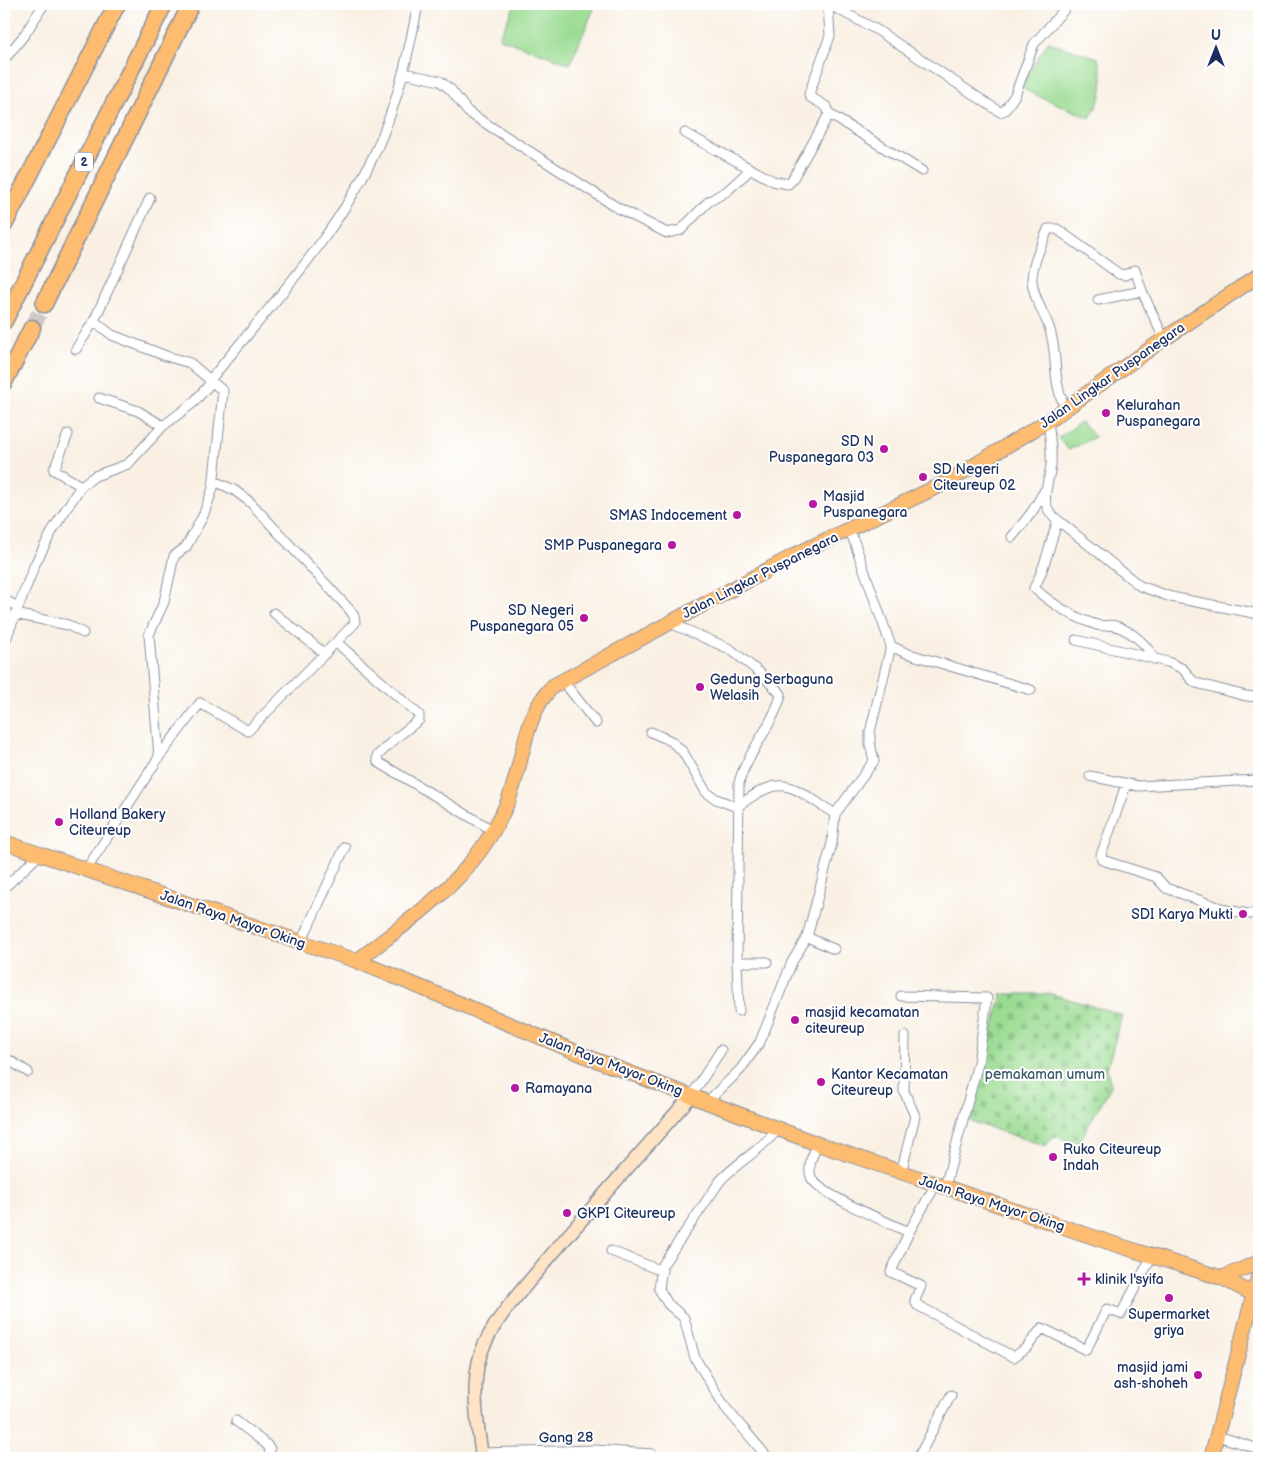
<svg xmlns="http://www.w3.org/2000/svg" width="1263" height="1462" viewBox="0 0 1263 1462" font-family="'Balsamiq Sans',sans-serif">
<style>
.green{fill:#9bdc93;stroke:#5b8678}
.cemetery{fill:url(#cemetery-stones);stroke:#5b8678}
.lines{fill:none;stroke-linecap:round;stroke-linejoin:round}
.highway-tunnel{stroke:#cdc9c8;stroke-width:16;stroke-dasharray:16 8;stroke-linecap:butt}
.street-casing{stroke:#8a90a0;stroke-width:11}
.secondary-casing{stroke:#8a90a0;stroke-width:15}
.primary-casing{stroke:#8a90a0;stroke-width:16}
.highway-casing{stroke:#8a90a0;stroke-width:19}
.street{stroke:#fff;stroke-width:9}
.secondary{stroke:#fee4c5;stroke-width:12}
.primary{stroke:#fdbc6f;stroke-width:14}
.highway{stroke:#fdbc6f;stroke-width:16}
.poi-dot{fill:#b5179e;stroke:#fff;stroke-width:2}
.labels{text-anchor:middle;stroke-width:4;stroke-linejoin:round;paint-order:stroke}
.shield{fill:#fff;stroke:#5f6d8e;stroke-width:1}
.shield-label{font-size:12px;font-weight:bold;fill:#1b2f5e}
.street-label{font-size:14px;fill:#1b2f5e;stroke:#fff}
.poi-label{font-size:14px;fill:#1b2f5e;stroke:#fff;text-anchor:start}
.park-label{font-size:14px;fill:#3b5a6b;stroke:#fff}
</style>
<defs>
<pattern id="cemetery-stones" width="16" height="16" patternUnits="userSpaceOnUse" patternTransform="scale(1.25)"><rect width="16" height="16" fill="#9bdc93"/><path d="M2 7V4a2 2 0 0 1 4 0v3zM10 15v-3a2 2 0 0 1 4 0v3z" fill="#85bd81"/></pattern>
</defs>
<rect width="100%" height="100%" fill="#fff"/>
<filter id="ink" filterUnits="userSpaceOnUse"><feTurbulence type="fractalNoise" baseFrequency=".02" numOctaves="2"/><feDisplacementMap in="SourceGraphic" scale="10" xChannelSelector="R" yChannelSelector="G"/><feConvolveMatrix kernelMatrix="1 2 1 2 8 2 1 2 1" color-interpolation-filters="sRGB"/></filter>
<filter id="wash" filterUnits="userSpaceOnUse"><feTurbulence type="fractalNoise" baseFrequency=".0096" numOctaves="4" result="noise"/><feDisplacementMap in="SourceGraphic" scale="20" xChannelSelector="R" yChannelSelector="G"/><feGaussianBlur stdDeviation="1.12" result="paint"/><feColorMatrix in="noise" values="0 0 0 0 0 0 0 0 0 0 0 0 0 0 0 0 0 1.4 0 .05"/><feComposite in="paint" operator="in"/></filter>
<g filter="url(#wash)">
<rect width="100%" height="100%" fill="#f9f0e3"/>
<path class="green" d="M 515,4 L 596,4 L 570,64 L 499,38 Z
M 1048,42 L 1098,58 C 1105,87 1105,92 1090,118 L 1027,91 L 1021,85 Z
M 1081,422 L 1095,437 L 1069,450 L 1058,438 Z"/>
<path class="cemetery" d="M 1002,994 L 1052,994 L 1122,1015 L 1107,1069 L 1111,1086 L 1078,1144 L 1054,1136 L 1046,1146 L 969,1121 Z"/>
</g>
<g filter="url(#ink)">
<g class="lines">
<path class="highway-tunnel" d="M 32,328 L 44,304"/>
<defs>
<path id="street" d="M 828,4 L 877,30 L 1000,112 L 1005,110 L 1015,95 L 1034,44 L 1069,4
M 4,60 L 25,34 L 44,4
M 404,73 L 440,81 L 451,90 L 468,112 L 618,208 L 667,233 L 681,230 L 708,202 L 727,191 L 751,169
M 829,114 L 922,171
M 685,133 L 773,181 L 788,184 L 792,180 L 829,114 L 827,107 L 810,97 L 809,94 L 830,36 L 828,4
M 1098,300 L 1142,291 L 1164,339
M 94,321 L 112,335 L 166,356 L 190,363 L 223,391 L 213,488 L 203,516 L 186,547 L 174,556 L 164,602 L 149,635 L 159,757
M 76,349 L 94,321 L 150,198
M 99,398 L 138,411 L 163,426
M 1065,408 C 1051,378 1059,356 1049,327 C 1043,311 1033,297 1032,280 C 1032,263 1042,245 1048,229 L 1057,229 L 1119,274 L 1125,275 L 1135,270 L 1142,291
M 1048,421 C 1050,436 1052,450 1051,465 C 1049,484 1038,502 1054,517 L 1140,586 L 1171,597 L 1259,614
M 68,434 L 54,470 L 81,486
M 1058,521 C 1049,544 1046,567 1034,588 C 1052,604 1075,618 1097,625 C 1103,627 1111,624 1116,626 C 1131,631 1148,645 1154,659
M 1012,537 L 1032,512 L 1045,490
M 4,600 L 17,606
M 274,613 L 325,654
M 15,614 L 68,625 L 83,633
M 668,622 L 730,649 L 759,672 L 781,694 C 776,721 745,756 739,783 L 737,962 L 739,1011
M 1076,640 L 1168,662 L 1183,669 L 1191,679 L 1196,683 L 1246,696 L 1259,697
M 336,642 L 419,715 L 419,720 L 397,737 L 377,756 L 378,762 L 494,831
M 4,644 L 35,564 L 54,528 L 81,486 L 95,476 L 128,464 L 163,426 L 193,403 L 209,385 L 211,379 C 270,306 340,232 378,146 C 398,101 409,52 418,4
M 891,646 L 906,653 L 1031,690
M 563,681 L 596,723
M 651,732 L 671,741 L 683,752 L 706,792 L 716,799 L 737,807 C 784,771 790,786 835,814
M 1090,776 L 1138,786 L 1259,780
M 1126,785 L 1101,855 L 1102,860 L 1156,877 L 1166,888 L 1226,910 L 1249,914 L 1259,913
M 86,870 L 159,757 L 200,703 L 248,731 L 355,623 L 354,616 L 349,609 L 250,502 L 234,490 L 214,481
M 4,888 L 40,854
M 807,937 L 834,949
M 301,942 L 345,847
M 737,962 L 767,962
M 901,996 L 987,998 L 978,1063 L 945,1187
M 4,1057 L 28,1072
M 692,1095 L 721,1050
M 708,1101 L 740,1070 L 760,1042 L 792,962 L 807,937 L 832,843 L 835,814 L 874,761 L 870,743 L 870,732 L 891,646 L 850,530
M 818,1144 C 813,1153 807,1166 811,1177 C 816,1193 891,1224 909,1232
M 901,1173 L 915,1116 L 904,1091 L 905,1036
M 936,1184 L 909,1232 L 891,1272 L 921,1286 L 915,1300 L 917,1305 L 1014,1357 L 1027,1347 L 1042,1328 L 1086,1350 L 1107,1309 L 1121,1314 L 1152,1256
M 611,1251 L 662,1271
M 236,1421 L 266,1444 L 270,1449 L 269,1458
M 1218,1436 L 1259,1449
M 481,1453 L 595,1450 L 652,1454
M 768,1458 L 725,1407 L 695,1358 L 684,1318 L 668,1304 L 659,1289 L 662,1266 L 720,1181 C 738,1161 762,1150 779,1128
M 918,1458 L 951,1395"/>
<path id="secondary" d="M 482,1458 C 478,1424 470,1387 481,1353 C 493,1320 520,1293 542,1266 C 591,1208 642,1152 692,1095"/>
<path id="primary" d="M 4,842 L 357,961 L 593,1059 L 818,1144 L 1114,1244 L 1222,1278 L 1255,1295
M 357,961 C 417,914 473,879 505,808 C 524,769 521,717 553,686 L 797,554 L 945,483 L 1048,421 L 1164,339 L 1259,275
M 1222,1278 L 1259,1262
M 1211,1458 L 1259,1274"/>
<path id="highway" d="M 4,225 L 117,4
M 44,304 L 191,4
M 4,321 L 164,4
M 4,382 L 32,328"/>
</defs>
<use href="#street" class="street-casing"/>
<use href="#secondary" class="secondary-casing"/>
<use href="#primary" class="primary-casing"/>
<use href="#highway" class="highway-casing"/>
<use href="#street" class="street"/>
<use href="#secondary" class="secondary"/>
<use href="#primary" class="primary"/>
<use href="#highway" class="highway"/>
</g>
</g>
<g class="poi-dot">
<circle cx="1106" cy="413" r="5"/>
<circle cx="884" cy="449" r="5"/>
<circle cx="923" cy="477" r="5"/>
<circle cx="813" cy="504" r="5"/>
<circle cx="737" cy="515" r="5"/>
<circle cx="672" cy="545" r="5"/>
<circle cx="584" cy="618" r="5"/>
<circle cx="700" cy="687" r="5"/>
<circle cx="59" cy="822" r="5"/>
<circle cx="1243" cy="914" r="5"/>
<circle cx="795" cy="1020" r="5"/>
<circle cx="821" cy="1082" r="5"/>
<circle cx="515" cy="1088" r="5"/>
<circle cx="1053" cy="1157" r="5"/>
<circle cx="567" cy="1213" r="5"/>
<path d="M1081.5 1271.5h5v5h5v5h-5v5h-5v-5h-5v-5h5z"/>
<circle cx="1169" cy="1298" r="5"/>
<circle cx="1198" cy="1375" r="5"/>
</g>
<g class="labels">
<rect class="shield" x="75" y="152.5" width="18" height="19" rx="4"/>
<g class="shield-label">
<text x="84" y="166">2</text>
</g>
<g class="street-label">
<text transform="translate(1112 375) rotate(-35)" y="5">Jalan Lingkar Puspanegara</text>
<text transform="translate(760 575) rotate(-27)" y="5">Jalan Lingkar Puspanegara</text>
<text transform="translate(233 919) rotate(19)" y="5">Jalan Raya Mayor Oking</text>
<text transform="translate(611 1064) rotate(21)" y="5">Jalan Raya Mayor Oking</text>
<text transform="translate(992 1203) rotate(18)" y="5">Jalan Raya Mayor Oking</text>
<text transform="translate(566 1437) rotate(-1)" y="5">Gang 28</text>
</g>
<g class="poi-label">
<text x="1116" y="410">Kelurahan<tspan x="1116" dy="16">Puspanegara</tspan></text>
<text x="874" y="446" text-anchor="end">SD N<tspan x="874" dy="16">Puspanegara 03</tspan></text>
<text x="933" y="474">SD Negeri<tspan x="933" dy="16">Citeureup 02</tspan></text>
<text x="823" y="501">Masjid<tspan x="823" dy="16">Puspanegara</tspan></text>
<text x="727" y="520" text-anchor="end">SMAS Indocement</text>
<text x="662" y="550" text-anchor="end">SMP Puspanegara</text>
<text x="574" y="615" text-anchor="end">SD Negeri<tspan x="574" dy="16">Puspanegara 05</tspan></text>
<text x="710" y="684">Gedung Serbaguna<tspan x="710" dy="16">Welasih</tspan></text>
<text x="69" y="819">Holland Bakery<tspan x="69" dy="16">Citeureup</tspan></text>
<text x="1233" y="919" text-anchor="end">SDI Karya Mukti</text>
<text x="805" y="1017">masjid kecamatan<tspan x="805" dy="16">citeureup</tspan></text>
<text x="831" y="1079">Kantor Kecamatan<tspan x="831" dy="16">Citeureup</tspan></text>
<text x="525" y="1093">Ramayana</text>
<text x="1063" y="1154">Ruko Citeureup<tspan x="1063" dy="16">Indah</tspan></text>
<text x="577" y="1218">GKPI Citeureup</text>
<text x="1095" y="1284">klinik l'syifa</text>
<text x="1169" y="1319" text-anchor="middle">Supermarket<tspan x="1169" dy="16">griya</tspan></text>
<text x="1188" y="1372" text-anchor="end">masjid jami<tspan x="1188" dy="16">ash-shoheh</tspan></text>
</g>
<g class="park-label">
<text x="1045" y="1079">pemakaman umum</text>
</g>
</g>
<rect width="1263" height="1462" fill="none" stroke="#fff" stroke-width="20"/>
<g transform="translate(1216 48)" stroke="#ffffff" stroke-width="4" paint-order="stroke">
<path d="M0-4L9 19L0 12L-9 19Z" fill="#1b2f5e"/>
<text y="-8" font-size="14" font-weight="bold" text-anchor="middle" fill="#1b2f5e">U</text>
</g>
</svg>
